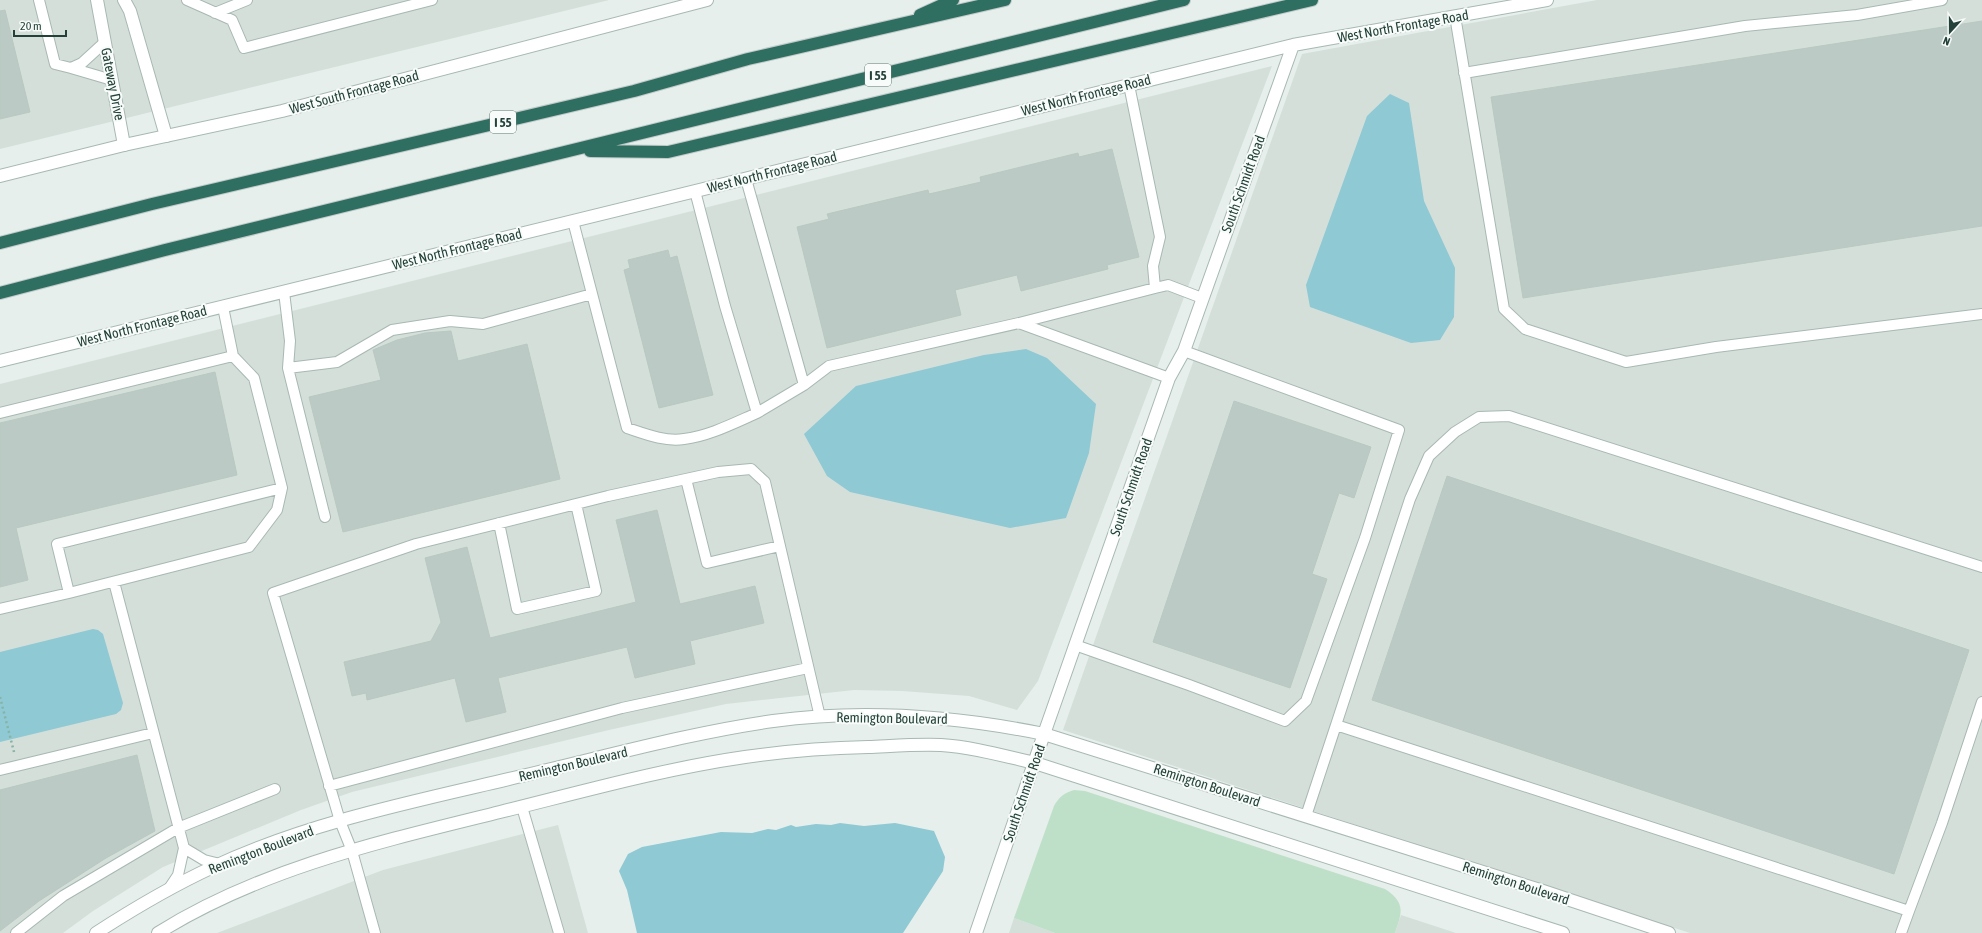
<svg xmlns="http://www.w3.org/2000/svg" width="1982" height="933" viewBox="0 0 1982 933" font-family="'Asap Condensed',sans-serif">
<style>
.built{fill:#d4dfda}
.green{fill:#bfe0c8}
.water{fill:#8ec9d4}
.building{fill:#bbcac4;stroke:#b8c9c2}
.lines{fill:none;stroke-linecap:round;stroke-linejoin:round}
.service-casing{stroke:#a8b8b2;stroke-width:12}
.minor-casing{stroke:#a8b8b2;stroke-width:14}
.tertiary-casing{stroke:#a8b8b2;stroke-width:14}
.motorway-casing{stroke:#c2cac8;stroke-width:14}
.path{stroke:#86b3a5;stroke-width:2.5;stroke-dasharray:2 3;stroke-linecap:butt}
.service{stroke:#fff;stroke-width:10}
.minor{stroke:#fff;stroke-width:12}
.tertiary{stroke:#fff;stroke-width:12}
.motorway{stroke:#2f6f62;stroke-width:12}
.labels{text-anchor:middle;stroke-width:4;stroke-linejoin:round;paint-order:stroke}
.shield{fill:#f7fbf9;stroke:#637a73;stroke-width:1}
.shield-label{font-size:13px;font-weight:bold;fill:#24423a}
.street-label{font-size:14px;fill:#24423a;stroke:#f7fbf9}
</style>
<rect width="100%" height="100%" fill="#e6efeb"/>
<path class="built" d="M 0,0 L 609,0 L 0,149 Z
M 1597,0 L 1982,0 L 1982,933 L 1690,933 L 1063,730 L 1302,54 Z
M 1272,66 L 1038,681 L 1017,710 L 969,696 L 902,691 L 854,690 L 726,704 L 609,730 L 352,792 L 301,810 L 163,867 L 93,911 L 63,933 L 0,933 L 0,384 Z
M 558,825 L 588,933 L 217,933 L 383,870 Z
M 1401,915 L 1456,933 L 1395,933 Z
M 1014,918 L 1055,933 L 1009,933 Z"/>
<path class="green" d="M 1074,790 L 1085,791 L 1385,889 C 1406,903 1402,912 1395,933 L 1055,933 L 1014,918 L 1054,806 C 1059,797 1064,793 1074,790 Z"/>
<path class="water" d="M 1390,94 L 1409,103 L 1424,201 L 1455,268 L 1454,317 L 1440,340 L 1411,343 L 1310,307 L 1306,285 L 1367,116 Z
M 1026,349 L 1047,358 L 1096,404 L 1089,453 L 1066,518 L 1010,528 L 850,492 L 827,476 L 804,434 L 856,386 L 984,355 Z
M 93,629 L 98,630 L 103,634 L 123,703 L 121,710 L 116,714 L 0,742 L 0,652 Z
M 840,823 L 864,826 L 895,823 L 934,831 L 945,857 L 943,871 L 903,933 L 637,933 L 627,890 L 619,871 L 628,854 L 642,847 L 721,832 L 752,833 L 768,829 L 776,830 L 791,825 L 796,827 L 816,824 L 831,825 Z"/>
<path class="building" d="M 5,10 L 30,112 L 0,119 L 0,11 Z
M 1982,21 L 1982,226 L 1523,298 L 1491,97 Z
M 1112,149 L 1139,257 L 1107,265 L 1108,269 L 1021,291 L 1017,275 L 955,290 L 961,315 L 827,348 L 797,227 L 829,219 L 827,214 L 928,190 L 929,194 L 981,182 L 980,177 L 1078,153 L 1079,157 Z
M 668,250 L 670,258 L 677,256 L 713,395 L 659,408 L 624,270 L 630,268 L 628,260 Z
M 451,331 L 458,361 L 527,344 L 560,479 L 343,532 L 309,397 L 381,380 L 373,350 L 397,340 L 425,333 Z
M 215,372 L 237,475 L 16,528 L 28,580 L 0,587 L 0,423 Z
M 1234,401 L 1371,447 L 1354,498 L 1339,493 L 1312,574 L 1327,579 L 1290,688 L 1153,642 Z
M 1447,476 L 1969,650 L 1894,874 L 1372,700 Z
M 657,510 L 680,604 L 755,586 L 764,623 L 690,641 L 695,664 L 635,678 L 627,647 L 498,678 L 506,712 L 466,722 L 455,678 L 367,700 L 366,693 L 352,696 L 344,662 L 431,641 L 441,622 L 425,558 L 467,547 L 490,638 L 636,602 L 616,520 Z
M 137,755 L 155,831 L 106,858 L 39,901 L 0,931 L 0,790 Z"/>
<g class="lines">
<defs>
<path id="service" d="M 39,0 L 55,64 L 71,68
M 187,0 L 232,20 L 244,48 L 432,0
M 215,13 L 247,0
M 1455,16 L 1504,309 L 1525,329 L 1626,362 L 1716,347 L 1982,314
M 105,42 L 82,63 L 71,68 L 112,80
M 1464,73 L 1745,26 L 1857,15 L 1942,0
M 1129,85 L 1160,237 L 1153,266 L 1155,288
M 746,179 L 804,385 L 829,366 L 1019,323 L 1155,288 L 1168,285 L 1202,298
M 695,191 L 725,306 L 757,413 L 804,385
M 573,221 L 627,428 C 645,434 665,442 684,439 C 709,436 734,423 757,413
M 284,292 L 290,341 L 288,368 L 337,362 L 392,330 L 450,321 L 483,324 L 592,294
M 1019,323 L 1169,378
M 288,368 L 325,517
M 0,413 L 233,356
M 686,479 L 707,563 L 780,546
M 499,523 L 517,609 L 596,591 L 576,504
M 114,582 L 184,848 L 178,875 L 168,890
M 69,593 L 57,544 L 282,488
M 0,609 L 69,593 L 249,547 L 277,510 L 282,488 L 254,378 L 233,356 L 223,307
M 1075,645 L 1189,685 L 1285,721 L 1306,701 L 1365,538 L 1399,430 L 1184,351
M 1336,725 L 1410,499 L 1429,456 L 1455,432 L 1479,417 L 1509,416 L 1982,567
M 0,770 L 153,733
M 329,786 L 622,708 L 808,668
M 522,807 L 559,933
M 1306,816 L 1336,725 L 1909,911 L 1901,933
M 184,848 L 204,860 L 220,864
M 1909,911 L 1942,823 L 1982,702
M 16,933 L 63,896 L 178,828 L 275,789
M 375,933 L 352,851 L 340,821 L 273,593 L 416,544 L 608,496 L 718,472 L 751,469 L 765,482 L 820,717"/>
<path id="minor" d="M 97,0 L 124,145
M 124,0 L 130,11 L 166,136
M 0,361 L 1293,45 L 1547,0
M 1044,734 L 1169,378 L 1184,351 L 1293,45"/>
<path id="tertiary" d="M 0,176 L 124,145 L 282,111 L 707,0
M 96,933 C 133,909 172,886 213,867 C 311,821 421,800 526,775 C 608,756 689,733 773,721 C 863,709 955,716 1044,734 L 1540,890 L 1669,933
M 158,933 C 262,868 383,841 500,812 C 581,792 662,769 745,757 C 786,751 827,748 868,747 C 892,746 917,744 941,745 C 973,747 1004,756 1035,763 L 1563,933
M 976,933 L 1044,734"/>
<path id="motorway" d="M 920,15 L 953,0
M 590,151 L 668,152 L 1312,0
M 0,243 L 152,204 L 634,91 L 748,59 L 1005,0
M 0,293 L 165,250 L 1184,0"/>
</defs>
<use href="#service" class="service-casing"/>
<use href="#minor" class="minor-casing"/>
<use href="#tertiary" class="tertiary-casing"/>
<use href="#motorway" class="motorway-casing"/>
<path class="path" d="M 0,697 L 14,752"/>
<use href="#service" class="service"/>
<use href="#minor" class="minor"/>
<use href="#tertiary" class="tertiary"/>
<use href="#motorway" class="motorway"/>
</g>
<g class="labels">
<g class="shield">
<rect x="865" y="64" width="26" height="22" rx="3"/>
<rect x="490" y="111" width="26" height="22" rx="3"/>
</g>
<g class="shield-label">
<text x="878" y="80">I 55</text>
<text x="503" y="127">I 55</text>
</g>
<g class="street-label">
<text transform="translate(1403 26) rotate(-10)" y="5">West North Frontage Road</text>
<text transform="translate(113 84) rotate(79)" y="5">Gateway Drive</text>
<text transform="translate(354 92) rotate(-15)" y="5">West South Frontage Road</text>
<text transform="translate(1086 95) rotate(-14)" y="5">West North Frontage Road</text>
<text transform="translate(772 172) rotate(-14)" y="5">West North Frontage Road</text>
<text transform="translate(1243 184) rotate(-70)" y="5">South Schmidt Road</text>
<text transform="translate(457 249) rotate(-14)" y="5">West North Frontage Road</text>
<text transform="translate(142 326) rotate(-14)" y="5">West North Frontage Road</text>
<text transform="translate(1131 487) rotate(-71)" y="5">South Schmidt Road</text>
<text transform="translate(892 718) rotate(1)" y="5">Remington Boulevard</text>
<text transform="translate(573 764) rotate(-13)" y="5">Remington Boulevard</text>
<text transform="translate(1207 785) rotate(18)" y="5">Remington Boulevard</text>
<text transform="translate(1024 793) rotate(-71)" y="5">South Schmidt Road</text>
<text transform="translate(261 850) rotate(-21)" y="5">Remington Boulevard</text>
<text transform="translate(1516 883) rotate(18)" y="5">Remington Boulevard</text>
</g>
</g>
<g transform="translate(1950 32) rotate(201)" stroke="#f7fbf9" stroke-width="3" paint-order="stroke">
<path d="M0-3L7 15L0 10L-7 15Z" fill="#24423a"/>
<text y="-6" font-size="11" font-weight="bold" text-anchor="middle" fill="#24423a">N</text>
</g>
<path d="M14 30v6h52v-6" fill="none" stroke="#24423a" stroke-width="2"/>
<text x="20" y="30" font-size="12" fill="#24423a" stroke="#f7fbf9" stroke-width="3" paint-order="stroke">20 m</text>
</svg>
